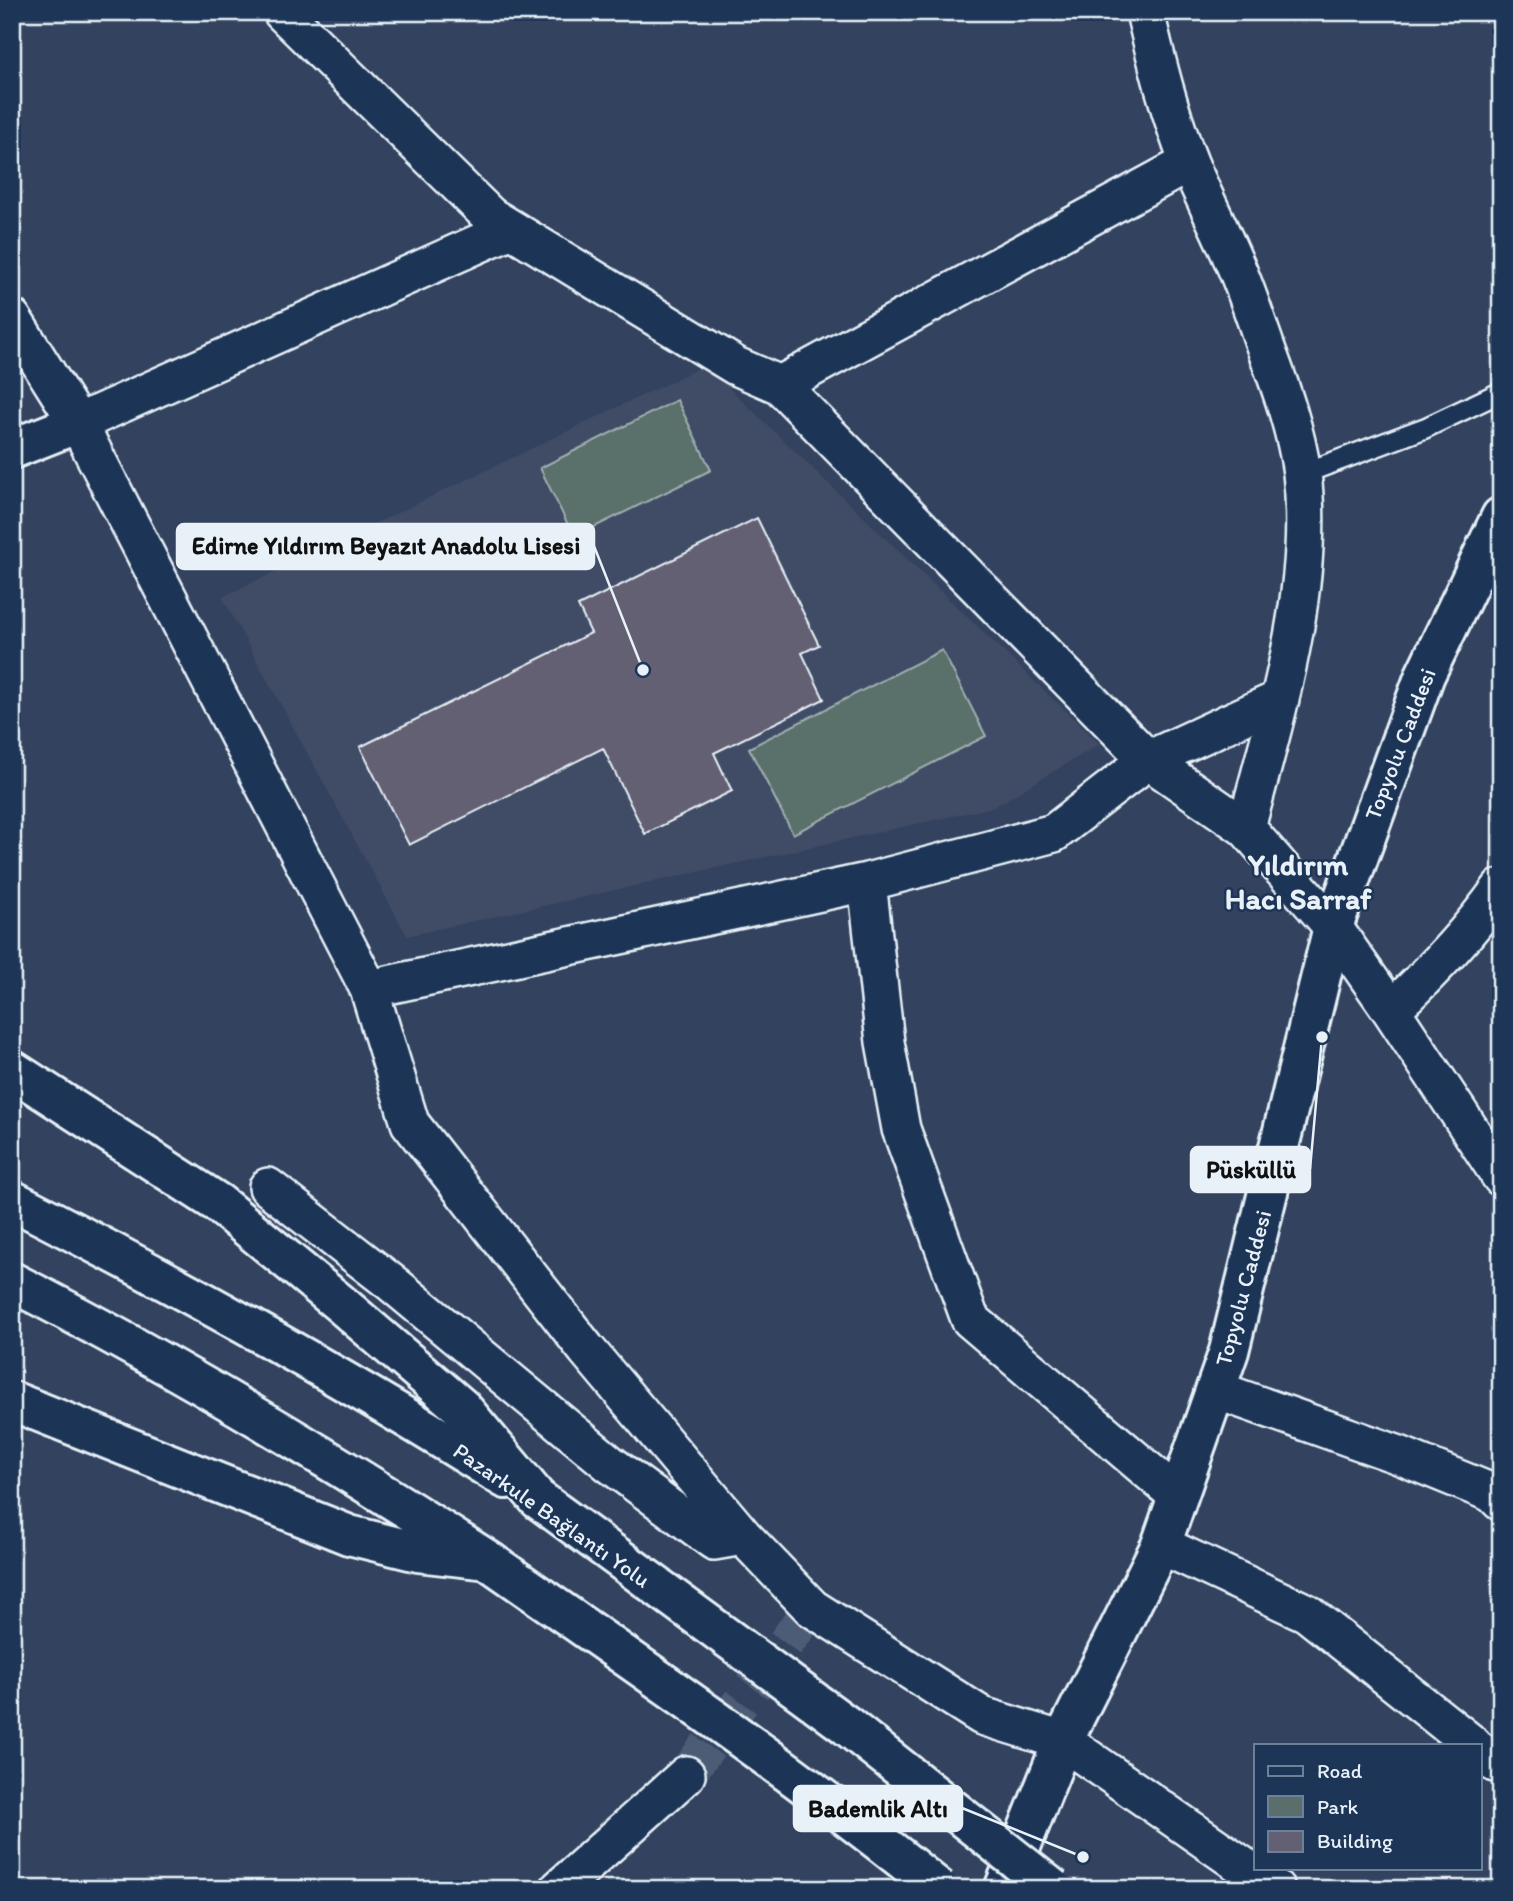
<svg xmlns="http://www.w3.org/2000/svg" width="1513" height="1901" viewBox="0 0 1513 1901" font-family="Itim,sans-serif">
<style>
.built{fill:#414b65}
.green{fill:#5a6f6b;stroke:#a1b0b2;stroke-width:2}
.building{fill:#646073;stroke:#e8f1f8;stroke-width:2}
.lines{fill:none;stroke-linecap:round;stroke-linejoin:round}
.minor-tunnel{stroke:#4d5c76;stroke-width:37;stroke-dasharray:37 18;stroke-linecap:butt}
.service-casing{stroke:#e8f1f8;stroke-width:24}
.minor-casing{stroke:#e8f1f8;stroke-width:42}
.tertiary-casing{stroke:#e8f1f8;stroke-width:44}
.primary-casing{stroke:#e8f1f8;stroke-width:44}
.service{stroke:#1d3557;stroke-width:19}
.minor{stroke:#1d3557;stroke-width:37}
.tertiary{stroke:#1d3557;stroke-width:38}
.primary{stroke:#1d3557;stroke-width:38}
.primary-bridge-casing{stroke:#e8f1f8;stroke-width:44;stroke-linecap:butt}
.primary-bridge{stroke:#1d3557;stroke-width:38}
.labels{text-anchor:middle;stroke-width:5;stroke-linejoin:round;paint-order:stroke}
.street-label{font-size:23px;fill:#e8f1f8;stroke:#1d3557}
.district-label{font-size:30px;font-weight:bold;fill:#e8f1f8;stroke:#1d3557}
.leader{fill:none;stroke:#e8f1f8;stroke-width:2.5}
.callout-dot{fill:#e8f1f8;stroke:#1d3557;stroke-width:2.5}
.callout{fill:#e8f1f8;stroke:#e8f1f8;stroke-width:2.5}
.callout-label{font-size:24px;text-anchor:middle;font-weight:bold;fill:#111}
</style>
<rect width="100%" height="100%" fill="#32425f"/>
<filter id="ink" filterUnits="userSpaceOnUse"><feTurbulence type="fractalNoise" baseFrequency=".0143" numOctaves="2"/><feDisplacementMap in="SourceGraphic" scale="14" xChannelSelector="R" yChannelSelector="G"/><feConvolveMatrix kernelMatrix="1 2 1 2 8 2 1 2 1" color-interpolation-filters="sRGB"/></filter>
<g filter="url(#ink)">
<path class="built" d="M 705,365 L 1100,744 L 994,807 L 407,936 L 222,597 Z"/>
<path class="green" d="M 677,400 L 711,470 L 574,537 L 540,468 Z
M 942,650 L 986,736 L 793,834 L 749,748 Z"/>
<path class="building" d="M 757,518 L 819,645 L 802,653 L 824,699 L 714,753 L 732,791 L 645,834 L 603,748 L 409,845 L 360,747 L 591,633 L 578,606 Z"/>
<g class="lines">
<path class="minor-tunnel" d="M 686,1775 L 812,1608"/>
<defs>
<path id="service" d="M 1302,474 L 1425,428 L 1501,392"/>
<path id="minor" d="M 282,12 L 490,216 L 736,366 L 780,385 L 1148,760 L 1054,833 L 867,882 L 369,989
M 1145,12 C 1157,63 1170,116 1190,165 C 1204,198 1220,229 1234,262 C 1247,291 1256,321 1267,351 C 1282,391 1296,431 1302,473 C 1316,587 1275,718 1246,828 L 1333,927 L 1391,1010 L 1501,1177
M 12,318 L 78,423 L 369,989 L 410,1123 L 586,1349 L 743,1536 L 812,1608 L 982,1716 L 1063,1741 L 1276,1889
M 780,385 L 1189,163
M 78,423 L 511,229
M 1246,828 L 1148,760 L 1280,699
M 867,882 L 885,1042 L 901,1129 L 970,1319 L 1178,1496
M 1391,1010 C 1432,972 1469,933 1501,888
M 268,1187 L 393,1284 L 610,1464 L 714,1541 L 743,1536
M 1216,1390 L 1399,1455 L 1492,1493 L 1501,1502
M 1161,1545 L 1307,1613 L 1473,1745
M 1480,1751 L 1495,1763 L 1501,1758
M 559,1889 L 686,1775"/>
<path id="tertiary" d="M 1004,1889 L 1063,1741 L 1161,1545 L 1229,1351 L 1333,927 L 1425,675 L 1501,517"/>
<path id="primary" d="M 12,449 L 78,423
M 12,1070 L 218,1203 L 342,1305 L 462,1408 L 538,1499
M 12,1200 C 181,1287 346,1378 506,1479
M 12,1282 C 177,1366 334,1461 489,1561
M 12,1401 L 349,1535 L 418,1552 L 480,1559"/>
</defs>
<use href="#service" class="service-casing"/>
<use href="#minor" class="minor-casing"/>
<use href="#tertiary" class="tertiary-casing"/>
<use href="#primary" class="primary-casing"/>
<use href="#service" class="service"/>
<use href="#minor" class="minor"/>
<use href="#tertiary" class="tertiary"/>
<use href="#primary" class="primary"/>
<defs>
<path id="primary-bridge" d="M 538,1499 L 846,1725 L 1053,1889
M 489,1561 C 641,1667 795,1772 939,1889"/>
</defs>
<use href="#primary-bridge" class="primary-bridge-casing"/>
<use href="#primary-bridge" class="primary-bridge"/>
</g>
</g>
<g class="labels">
<g class="street-label">
<text transform="translate(1400 744) rotate(-69)" y="8">Topyolu Caddesi</text>
<text transform="translate(1243 1288) rotate(-75)" y="8">Topyolu Caddesi</text>
<text transform="translate(552 1515) rotate(35)" y="8">Pazarkule Bağlantı Yolu</text>
</g>
<g class="district-label">
<text x="1298" y="875">Yıldırım<tspan x="1298" dy="34">Hacı Sarraf</tspan></text>
</g>
</g>
<path class="leader" d="M643 670L594 546M1322 1037L1310 1169M1083 1857L962 1808"/>
<g class="callout-dot">
<circle cx="643" cy="670" r="7"/>
<circle cx="1322" cy="1037" r="7"/>
<circle cx="1083" cy="1857" r="7"/>
</g>
<g class="callout">
<rect x="177" y="524" width="417" height="45" rx="7"/>
<rect x="1191" y="1147" width="119" height="45" rx="7"/>
<rect x="794" y="1786" width="168" height="45" rx="7"/>
</g>
<g class="callout-label">
<text x="386" y="554">Edirne Yıldırım Beyazıt Anadolu Lisesi</text>
<text x="1251" y="1178">Püsküllü</text>
<text x="878" y="1817">Bademlik Altı</text>
</g>
<rect width="1513" height="1901" fill="none" stroke="#1d3557" stroke-width="42"/>
<rect x="21" y="21" width="1471" height="1859" fill="none" stroke="#e8f1f8" stroke-width="2.5" filter="url(#ink)"/>
<rect x="1254" y="1744" width="228" height="126" fill="#1d3557" stroke="#6e8097" stroke-width="2"/>
<rect x="1268" y="1766" width="35" height="10" fill="#1d3557" stroke="#6e8097" stroke-width="2"/>
<text x="1317" y="1778" font-size="21" fill="#e8f1f8">Road</text>
<rect x="1268" y="1796" width="35" height="21" fill="#5a6f6b" stroke="#6e8097" stroke-width="2"/>
<text x="1317" y="1814" font-size="21" fill="#e8f1f8">Park</text>
<rect x="1268" y="1831" width="35" height="21" fill="#646073" stroke="#6e8097" stroke-width="2"/>
<text x="1317" y="1848" font-size="21" fill="#e8f1f8">Building</text>
</svg>
